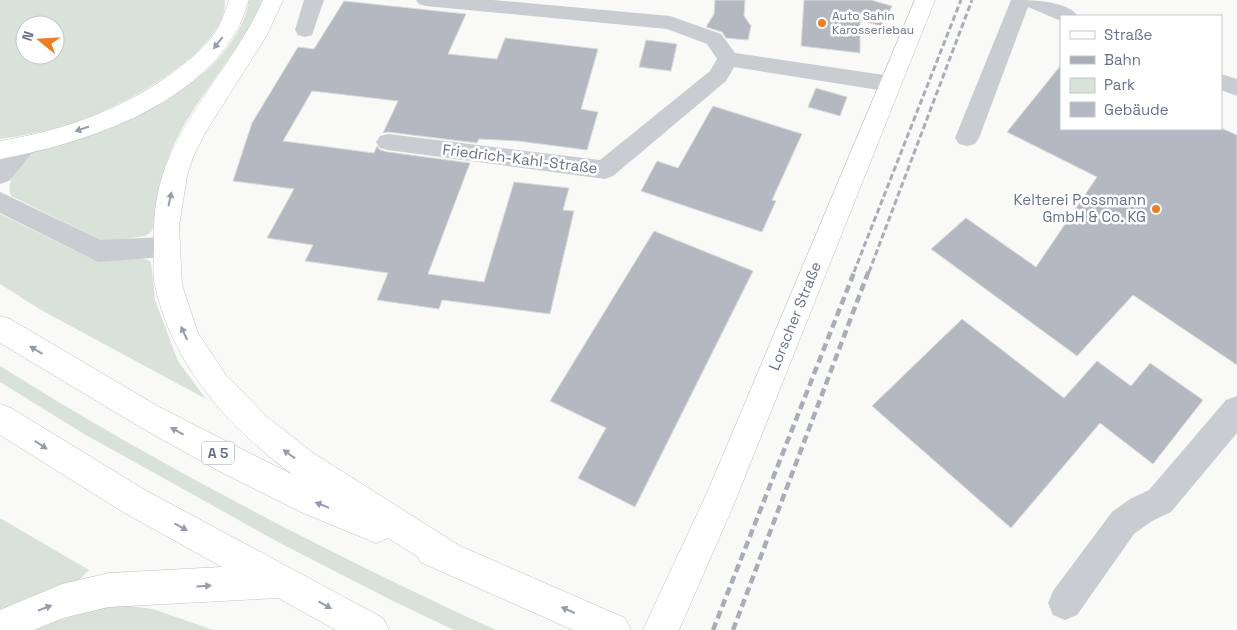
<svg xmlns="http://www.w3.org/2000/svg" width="1237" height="630" viewBox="0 0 1237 630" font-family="'Space Grotesk',sans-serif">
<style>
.green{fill:#d9e2d8;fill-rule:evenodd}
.building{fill:#b4b9c1;stroke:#dbdbd9}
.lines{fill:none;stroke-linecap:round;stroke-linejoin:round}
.major-casing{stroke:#bec0c5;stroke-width:1}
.highway-casing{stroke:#bebfc3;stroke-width:1}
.minor{fill:#c9ccd0;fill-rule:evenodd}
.major{fill:#fff;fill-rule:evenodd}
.highway{fill:#fff;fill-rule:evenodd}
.rail-far1{stroke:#a9adb5;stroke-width:3;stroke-dasharray:6 3;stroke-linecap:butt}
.rail{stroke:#a9adb5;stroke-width:4.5;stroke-dasharray:8 4.5;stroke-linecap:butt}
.oneway{fill:#959cad}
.poi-dot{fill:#ed7e23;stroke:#fff;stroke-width:2}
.labels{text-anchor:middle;stroke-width:5;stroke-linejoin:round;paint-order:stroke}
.far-poi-label{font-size:12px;fill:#67728a;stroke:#fff;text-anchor:start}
.shield{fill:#fff;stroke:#959cad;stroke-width:1}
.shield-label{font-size:14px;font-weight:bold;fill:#67728a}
.street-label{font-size:15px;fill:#67728a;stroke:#fff}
.poi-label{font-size:15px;fill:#67728a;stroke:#fff;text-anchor:end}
</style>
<rect width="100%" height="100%" fill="#f9f9f7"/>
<path class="green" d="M 0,0 L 225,0 C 227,50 133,99 93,116 C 64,127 31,135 0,139 ZM 25,25 L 55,25 L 55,55 L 25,55 Z
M 249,0 L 262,0 C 239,57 189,102 168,159 C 160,179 157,205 154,227 L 151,232 L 145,236 L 105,242 L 11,196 C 5,180 19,163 31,153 C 58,141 85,130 112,119 C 132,111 153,103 172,94 C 207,76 243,40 249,0 Z
M 0,214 L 92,259 C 97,260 102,261 108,261 C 121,261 140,253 151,262 L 155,300 L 178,361 L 206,399 L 41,310 L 0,284 Z
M 0,366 C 156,464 328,553 496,630 L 454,630 L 393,601 L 276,541 L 176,485 L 84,434 L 0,382 Z
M 0,518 L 89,570 L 77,582 L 27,598 L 0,611 Z
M 114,604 L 153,609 L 213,630 L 26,630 Z"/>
<path class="building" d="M 715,0 L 745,0 L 744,16 L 751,26 L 748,40 L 726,38 L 722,32 L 706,27 L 714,14 Z
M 804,0 L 871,0 L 892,6 L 881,26 L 860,20 L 860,53 L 801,46 Z
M 344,1 L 466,14 L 448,54 L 497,59 L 505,38 L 598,49 L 581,109 L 598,112 L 587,150 L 518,141 L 479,139 L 477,143 L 388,132 L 383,133 L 398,101 L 312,91 L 283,141 L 374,153 L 377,146 L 380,150 L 388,152 L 470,163 L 428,274 L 484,282 L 514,182 L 569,188 L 563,210 L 574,211 L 550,314 L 442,300 L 439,309 L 377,300 L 388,273 L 305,261 L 313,245 L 267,238 L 294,189 L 233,181 L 252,123 L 298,47 L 314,49 Z
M 646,40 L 677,44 L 671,71 L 639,67 Z
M 1061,65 L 1061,129 L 1223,129 L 1237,135 L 1237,365 L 1133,295 L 1077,356 L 931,249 L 966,218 L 1036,267 L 1097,177 L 1007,132 Z
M 816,88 L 847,97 L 840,116 L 808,107 Z
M 713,106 L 802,134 L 772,200 L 776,201 L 762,232 L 641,191 L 657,161 L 678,168 Z
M 654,231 L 753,271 L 635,507 L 578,478 L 606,428 L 550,401 Z
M 962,319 L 1064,398 L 1097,361 L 1131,386 L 1150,363 L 1203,400 L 1153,464 L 1100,423 L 1011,528 L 872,406 Z"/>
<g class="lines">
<defs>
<path id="major" d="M 915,0 L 935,0 L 734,504 L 679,630 L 643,630 L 707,493 Z"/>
<path id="highway" d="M 229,0 L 249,0 C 245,10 242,22 236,32 C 192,108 82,144 0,159 L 0,141 C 66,130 131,107 184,64 C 196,54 210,42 218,28 C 223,20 225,9 229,0 Z
M 263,0 L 283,0 L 267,35 L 205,133 L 193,157 L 187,176 L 179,226 L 182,285 L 198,333 L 226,375 L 266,416 L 313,453 L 460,546 L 625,618 L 631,630 L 573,630 L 420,562 L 418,557 L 388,538 L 376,543 L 303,513 L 217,470 L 140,427 L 0,343 L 0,316 L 10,319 L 161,408 L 293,475 C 229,428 173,366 155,286 C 152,274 154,258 154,245 C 153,215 157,183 170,156 C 195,101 238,56 263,0 Z
M 0,404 L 11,408 L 145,490 L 383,618 L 389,630 L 336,630 L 278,598 L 109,607 L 63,618 L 34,630 L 0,630 L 0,610 L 62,584 L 109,573 L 222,567 L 123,512 L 0,435 Z"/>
</defs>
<use href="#major" class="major-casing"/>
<use href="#highway" class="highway-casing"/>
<path class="minor" d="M 304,0 L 324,0 L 312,35 L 305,37 L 298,35 L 295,30 Z
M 416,0 L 493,0 L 670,16 L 721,34 L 735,53 L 891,76 L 899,79 L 902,84 L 899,89 L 891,92 L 734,67 L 726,81 L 613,176 L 605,179 L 388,150 L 380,148 L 376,142 L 380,136 L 388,134 L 600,160 L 710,71 L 717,59 L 707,44 L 667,29 L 426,6 L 419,4 Z
M 1011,0 C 1030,0 1066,0 1078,16 L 1061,16 L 1061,21 L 1028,7 L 979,138 L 975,144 L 967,146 L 959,144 L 955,138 Z
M 1221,74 L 1237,79 L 1237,96 L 1221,90 Z
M 26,137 L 34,140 L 38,146 L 9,181 L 0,184 L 0,159 L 18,140 Z
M 0,192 L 101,240 L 164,237 L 173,240 L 177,247 L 173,254 L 164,257 L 98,262 L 0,213 Z
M 1237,396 L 1237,433 L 1171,512 L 1152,521 L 1134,534 L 1077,615 L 1065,620 L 1053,615 L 1048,603 L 1053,591 L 1112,512 L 1130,499 L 1149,490 L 1226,400 Z"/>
<use href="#major" class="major"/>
<use href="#highway" class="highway"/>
<path class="rail-far1" d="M 854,272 L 961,0
M 869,272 L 972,0"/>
<path class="rail" d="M 713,630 L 855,270
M 733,630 L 869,270"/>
</g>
<defs><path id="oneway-solid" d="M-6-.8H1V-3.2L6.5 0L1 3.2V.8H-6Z" transform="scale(1.25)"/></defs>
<g class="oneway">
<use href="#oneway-solid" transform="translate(218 43) rotate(128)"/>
<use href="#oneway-solid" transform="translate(82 129) rotate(161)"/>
<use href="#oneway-solid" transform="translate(170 199) rotate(-78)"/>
<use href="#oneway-solid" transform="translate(184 333) rotate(-115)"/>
<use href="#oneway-solid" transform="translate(36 350) rotate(-149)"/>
<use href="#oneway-solid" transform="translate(177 431) rotate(-151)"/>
<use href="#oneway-solid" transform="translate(41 445) rotate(33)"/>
<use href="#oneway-solid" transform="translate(289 454) rotate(-144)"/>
<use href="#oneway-solid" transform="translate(322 505) rotate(-158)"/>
<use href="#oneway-solid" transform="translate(181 527) rotate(29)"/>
<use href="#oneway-solid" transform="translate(204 586) rotate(-3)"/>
<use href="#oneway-solid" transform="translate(325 605) rotate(29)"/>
<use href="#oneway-solid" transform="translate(45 608) rotate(-21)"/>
<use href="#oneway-solid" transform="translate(568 610) rotate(-156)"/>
</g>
<g class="poi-dot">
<circle cx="822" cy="23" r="5"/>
<circle cx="1156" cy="209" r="5"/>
</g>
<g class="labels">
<g class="far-poi-label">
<text x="832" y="20">Auto Sahin<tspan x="832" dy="14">Karosseriebau</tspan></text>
</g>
<rect class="shield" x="202" y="441.5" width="32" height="23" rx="4"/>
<g class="shield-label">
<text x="218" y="458">A 5</text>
</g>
<g class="street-label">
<text transform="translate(520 159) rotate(7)" y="5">Friedrich-Kahl-Straße</text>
<text transform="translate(795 316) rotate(-68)" y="5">Lorscher Straße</text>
</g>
<g class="poi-label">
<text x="1146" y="205">Kelterei Possmann<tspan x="1146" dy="17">GmbH &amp; Co. KG</tspan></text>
</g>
</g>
<rect x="1060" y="15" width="162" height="115" fill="#ffffff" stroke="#c2c7d0"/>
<rect x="1070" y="31" width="25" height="8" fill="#ffffff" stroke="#c2c7d0"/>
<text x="1104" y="40" font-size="15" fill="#67728a">Straße</text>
<rect x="1070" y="56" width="25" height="8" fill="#a9adb5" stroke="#c2c7d0"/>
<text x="1104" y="65" font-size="15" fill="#67728a">Bahn</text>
<rect x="1070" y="78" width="25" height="15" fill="#d9e2d8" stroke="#c2c7d0"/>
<text x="1104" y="90" font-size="15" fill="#67728a">Park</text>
<rect x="1070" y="102" width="25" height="15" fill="#b4b9c1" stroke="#c2c7d0"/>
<text x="1104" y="115" font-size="15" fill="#67728a">Gebäude</text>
<g transform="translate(40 40) rotate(288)"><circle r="24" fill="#ffffff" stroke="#c2c7d0"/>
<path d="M0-4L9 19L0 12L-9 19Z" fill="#ed7e23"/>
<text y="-8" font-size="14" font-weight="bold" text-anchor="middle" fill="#67728a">N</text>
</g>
</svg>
